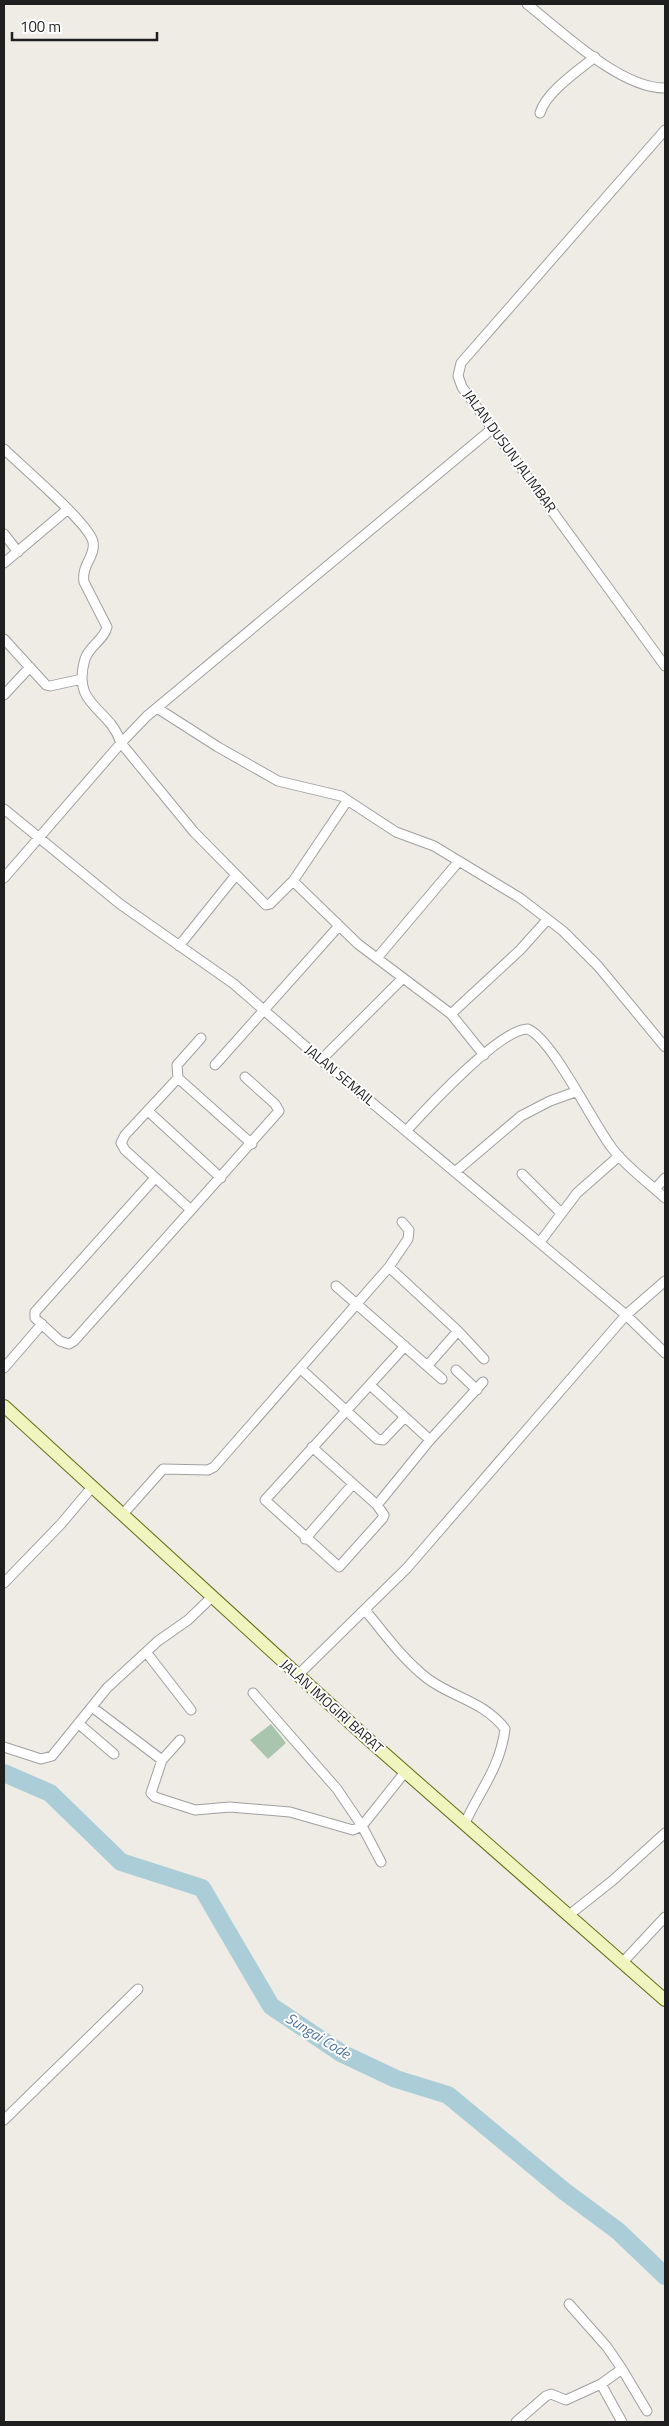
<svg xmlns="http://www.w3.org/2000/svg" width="669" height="2426" viewBox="0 0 669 2426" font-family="'Titillium Web',sans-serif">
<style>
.cemetery{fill:#a9c5ae}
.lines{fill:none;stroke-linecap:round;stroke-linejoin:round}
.river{stroke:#aacdd8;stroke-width:18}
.street-casing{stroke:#a0a0a0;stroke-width:11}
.secondary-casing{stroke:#606c0f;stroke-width:14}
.street{stroke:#fff;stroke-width:9}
.secondary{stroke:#f0f4bf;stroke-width:12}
.labels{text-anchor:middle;stroke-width:4;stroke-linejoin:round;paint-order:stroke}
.street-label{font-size:14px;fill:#1f1f1f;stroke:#fff}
.water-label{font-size:15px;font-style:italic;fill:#51759f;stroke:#fff}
</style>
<rect width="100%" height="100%" fill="#efece6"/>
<path class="cemetery" d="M 271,1724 L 286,1743 L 268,1759 L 250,1740 Z"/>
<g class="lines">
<path class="river" d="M 4,1773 L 50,1793 L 121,1862 L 202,1888 L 271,2006 L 341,2053 L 396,2079 L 448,2095 L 564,2191 L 618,2231 L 665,2276"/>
<defs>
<path id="street" d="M 527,4 C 561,31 621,89 665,88
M 540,113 C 546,92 579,70 595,57
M 665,130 L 461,363 L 458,376 L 462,387 L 665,666
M 4,449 C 20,465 90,524 93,542 C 96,556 81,565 84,582 L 107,627 C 104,640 89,646 85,659 C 71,707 109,706 121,743 L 194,832 L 266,905 L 270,904 L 293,881 L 358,944 L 451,1014 L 484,1055
M 4,534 L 18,552
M 4,563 L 68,509
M 4,639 L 46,685 L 50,686 L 82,679
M 4,695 L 30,667
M 157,708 L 218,747 L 278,781 L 341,796 L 396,832 L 434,846 L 520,898 L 563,931 L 598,966 L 665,1047
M 4,809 L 120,904 L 234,984 L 321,1060 L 626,1315 L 665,1353
M 4,878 L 121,743 L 147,716 L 493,428
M 293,881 L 347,801
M 179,946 L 236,875
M 377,958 L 459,861
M 451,1014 L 520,950 L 547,920
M 321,1060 L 403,978
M 215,1065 L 338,927
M 178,1078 L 177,1065 L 201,1038
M 148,1111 L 221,1178
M 407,1130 C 427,1108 501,1028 528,1029 C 553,1040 592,1122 612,1148 C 626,1167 648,1182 665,1198
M 455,1172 L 521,1116 L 550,1101 L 575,1092
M 522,1174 L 560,1212
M 155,1178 L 35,1312 L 35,1318 L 60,1341 L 69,1344 L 74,1341 L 191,1210 L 125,1150 L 121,1143 L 125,1135 L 178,1078 L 252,1144
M 655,1189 L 665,1178
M 191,1210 L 279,1111 L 275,1104 L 245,1077
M 540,1242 L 577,1193 L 619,1156
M 389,1267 L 458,1331 L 484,1359
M 336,1286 L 442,1379
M 405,1346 L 265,1500 L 339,1567 L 383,1518 L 384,1515 L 377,1505 L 430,1440 L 483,1382
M 428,1365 L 458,1331
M 4,1368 L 42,1324
M 301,1369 L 377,1439 L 383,1440 L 405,1417 L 370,1385
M 456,1370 L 477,1390
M 405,1417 L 430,1440
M 312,1447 L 377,1505
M 123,1514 L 163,1469 L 208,1470 L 214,1467 L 389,1267 L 408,1239 L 409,1230 L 402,1222
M 305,1539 L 353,1484
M 4,1583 L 61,1524 L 93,1486
M 365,1610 C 384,1633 403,1660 428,1679 C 454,1698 485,1702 505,1729 C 500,1768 480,1790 465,1823
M 146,1652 L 191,1710
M 298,1675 L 407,1568 L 626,1315 L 665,1281
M 253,1693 L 337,1789 L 362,1826 L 381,1862
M 92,1707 L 162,1760
M 79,1724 L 114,1754
M 180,1740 L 162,1760 L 151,1793 L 155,1797 L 195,1810 L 230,1807 L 290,1812 L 353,1830 L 362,1826 L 405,1772
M 4,1747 L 41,1759 L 52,1756 L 107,1688 L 158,1641 L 188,1620 L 213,1596
M 569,1915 L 612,1881 L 665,1833
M 623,1962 L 665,1917
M 4,2120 L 138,1989
M 622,2369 L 647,2411
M 601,2384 L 622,2422
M 516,2422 L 546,2396 L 551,2394 L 566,2400 L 601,2384 L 622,2369 L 607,2347 L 569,2304"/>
<path id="secondary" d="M 4,1406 L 369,1740 L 665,2000"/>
</defs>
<use href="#street" class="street-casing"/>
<use href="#secondary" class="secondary-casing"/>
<use href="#street" class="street"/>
<use href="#secondary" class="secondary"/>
</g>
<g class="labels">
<g class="street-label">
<text transform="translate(510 451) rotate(54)" y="5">JALAN DUSUN JALIMBAR</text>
<text transform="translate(340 1075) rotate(40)" y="5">JALAN SEMAIL</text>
<text transform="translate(332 1706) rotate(42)" y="5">JALAN IMOGIRI BARAT</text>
</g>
<g class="water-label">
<text transform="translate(318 2036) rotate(32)" y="5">Sungai Code</text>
</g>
</g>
<rect width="669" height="2426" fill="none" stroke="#1f1f1f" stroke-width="10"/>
<path d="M12 32v8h145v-8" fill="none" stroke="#1f1f1f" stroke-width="2.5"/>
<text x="20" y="32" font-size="15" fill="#1f1f1f" stroke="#ffffff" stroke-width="4" paint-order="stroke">100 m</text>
</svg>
